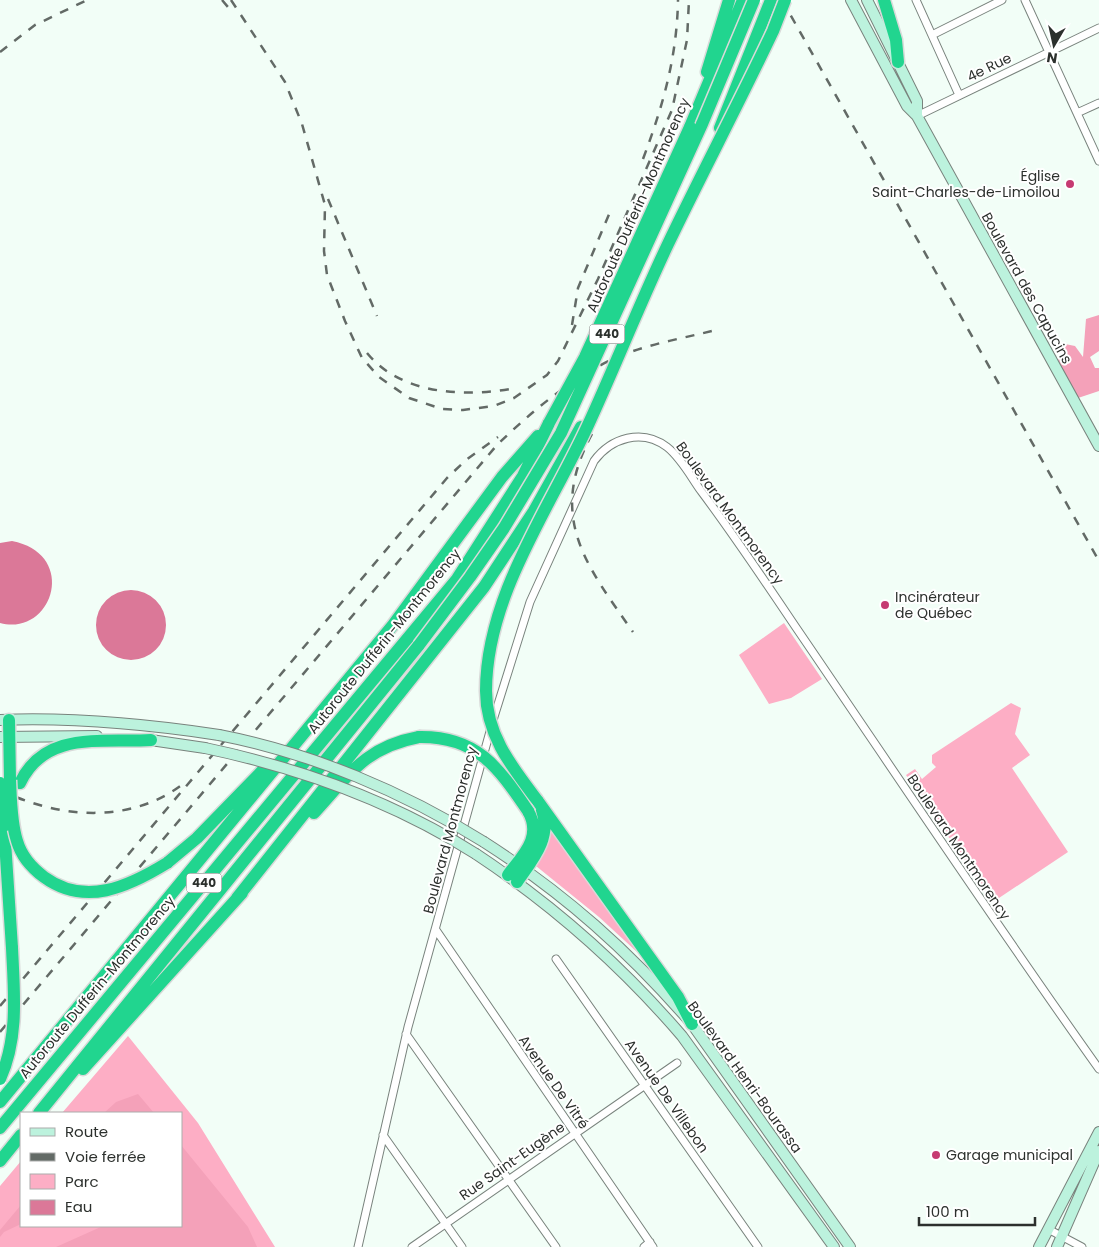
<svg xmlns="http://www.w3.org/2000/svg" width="1099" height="1247" viewBox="0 0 1099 1247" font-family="Poppins,sans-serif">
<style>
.green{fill:#fdaec5}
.forest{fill:#f4a1b9}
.water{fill:#db7898}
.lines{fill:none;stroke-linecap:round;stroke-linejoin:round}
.street-casing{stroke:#79837d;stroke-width:9}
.secondary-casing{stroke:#79837d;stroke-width:12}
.highway-casing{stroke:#d9dad9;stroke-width:15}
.street{stroke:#fff;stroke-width:7}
.secondary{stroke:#bcf2dd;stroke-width:10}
.highway{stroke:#21d58f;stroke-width:12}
.rail{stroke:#636a66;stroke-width:2.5;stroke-dasharray:9 9;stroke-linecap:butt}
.secondary-bridge-casing{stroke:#79837d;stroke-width:12;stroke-linecap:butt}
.highway-bridge-casing{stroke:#d9dad9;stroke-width:15;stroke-linecap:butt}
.secondary-bridge{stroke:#bcf2dd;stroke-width:10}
.highway-bridge{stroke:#21d58f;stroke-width:12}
.poi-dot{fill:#c63b72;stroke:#fff;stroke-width:2}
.labels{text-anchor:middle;stroke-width:4;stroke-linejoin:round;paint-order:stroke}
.shield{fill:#fff;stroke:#6b6e6c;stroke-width:1}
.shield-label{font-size:12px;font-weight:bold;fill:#2c302d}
.street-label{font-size:14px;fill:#2c302d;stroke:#fff}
.poi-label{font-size:14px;fill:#2c302d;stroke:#fff;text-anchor:start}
</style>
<rect width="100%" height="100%" fill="#f2fef7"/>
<path class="green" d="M 784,623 L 822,679 L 791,698 L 769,704 L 739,655 Z
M 1011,703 L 1021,708 L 1015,734 L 1030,755 L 1012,768 L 1068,852 L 993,902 L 906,775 L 915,769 L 922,779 L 936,767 L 932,763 L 932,755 Z
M 548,826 L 640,949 L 637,952 L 599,917 L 536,866 Z
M 128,1036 L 198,1123 L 275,1247 L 0,1247 L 0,1186 L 21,1161 L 21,1226 L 181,1226 L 181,1113 L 62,1113 Z"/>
<path class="forest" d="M 1099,315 L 1099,351 L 1090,357 L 1095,368 L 1099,368 L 1099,391 L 1075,399 L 1058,359 L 1065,353 L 1065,344 L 1075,346 L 1083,357 L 1086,319 Z
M 138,1094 L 154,1113 L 104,1113 L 116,1102 Z
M 181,1145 L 248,1227 L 257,1247 L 56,1247 L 103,1226 L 181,1226 Z
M 21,1205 L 21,1224 L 4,1232 L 0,1237 L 0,1230 Z"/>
<path class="water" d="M 12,541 C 79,554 53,637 0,623 L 0,543 Z
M96 625a35 35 0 1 1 70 0a35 35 0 1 1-70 0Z"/>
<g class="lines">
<defs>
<path id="street" d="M 916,0 L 959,95
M 1025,0 L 1099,161
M 932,35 L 1002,0
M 1077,113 L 1099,103
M 917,116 L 1099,28
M 436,930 L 653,1247
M 556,959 L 758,1247
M 406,1034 L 556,1247
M 383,1135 L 462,1247
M 1048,1229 L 1082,1247
M 358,1247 L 408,1027 L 494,717 L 530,602 L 594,461 C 611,438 642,428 667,447 C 681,458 691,477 701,491 C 734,535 764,580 795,626 C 896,774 995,923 1099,1069
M 412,1247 L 677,1063
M 644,1247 L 650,1242"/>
<path id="secondary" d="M 851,0 L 907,106 L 917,116 L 1099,446
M 867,0 L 917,101 L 917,116
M 0,720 C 74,717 146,724 219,735
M 0,737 L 97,736
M 144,739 L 205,748
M 484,842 C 565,894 629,951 692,1024 L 850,1247
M 476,854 C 553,905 622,966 682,1036 L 834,1247
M 1039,1247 L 1099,1132
M 1057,1247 L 1099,1151"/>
<path id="highway" d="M 884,0 L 896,40 L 898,62
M 707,72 L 729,0
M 690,127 L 743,0
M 720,128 L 771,0
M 9,720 L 10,780
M 20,783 C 45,730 102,743 151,740
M 537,800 L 678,997 L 692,1024
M 314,813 C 349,775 365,747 419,737
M 4,826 L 12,948
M 167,863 L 197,838 L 264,769
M 508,875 C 523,855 543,837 528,811
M 517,882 C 532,860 552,838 542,810
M 237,898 L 484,587 L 534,511 L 581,427
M 83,1069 L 242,893
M 0,1102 L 393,625 L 502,477 L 538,436
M 39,1113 L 419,645
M 0,1128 L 457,579 L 523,476 L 549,423
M 0,1161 L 21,1135"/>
</defs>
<use href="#street" class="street-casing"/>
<use href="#secondary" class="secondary-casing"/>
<use href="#highway" class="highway-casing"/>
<use href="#street" class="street"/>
<use href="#secondary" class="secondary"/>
<use href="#highway" class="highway"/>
<path class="rail" d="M 222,0 L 233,13
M 231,0 L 285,82 L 302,124 L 325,205 L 324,251 L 327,275 L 345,321 L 362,358 L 379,377 L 409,398 L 442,409 L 463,410 L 494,406 L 514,398 L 547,375 L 558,361 L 598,279 L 672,110 L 687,40 L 689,0
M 782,0 L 1099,561
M 0,52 L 35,25 L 87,0
M 643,159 C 663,106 677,57 678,0
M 328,199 L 377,316
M 572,325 L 578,288 L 610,212
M 367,353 C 402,396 467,397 516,388
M 592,434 C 547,517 586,565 633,632
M 0,790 C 58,818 129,825 183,784
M 0,1006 L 447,478 L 466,460 L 498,437
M 0,1032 L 497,445 C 530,413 570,379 613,359 C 644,345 679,339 712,331"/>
<defs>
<path id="secondary-bridge" d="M 219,735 C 312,753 404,792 484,842
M 205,748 C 300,768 394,802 476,854"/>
<path id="highway-bridge" d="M 549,423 L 585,357 L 690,127
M 419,645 L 470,577 L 504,528 L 561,433 L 702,124 L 754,0
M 419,737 C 477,736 498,767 528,811
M 10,780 C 11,800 11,822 17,841 C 21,855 32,868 44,877 C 85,907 128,887 167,863
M 0,783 L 4,826
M 537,800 C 512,767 486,735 486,691 C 486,595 551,507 589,423 C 616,364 640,303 668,244 C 702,173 739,103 773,31 L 785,0
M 0,1079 C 19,1037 14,992 12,948"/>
</defs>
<use href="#secondary-bridge" class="secondary-bridge-casing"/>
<use href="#highway-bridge" class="highway-bridge-casing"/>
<use href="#secondary-bridge" class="secondary-bridge"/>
<use href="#highway-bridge" class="highway-bridge"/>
</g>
<g class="poi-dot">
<circle cx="1070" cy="184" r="5"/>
<circle cx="885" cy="605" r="5"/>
<circle cx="936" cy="1155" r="5"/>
</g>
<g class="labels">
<g class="shield">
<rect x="589.5" y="324.5" width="35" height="19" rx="4"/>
<rect x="186.5" y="873.5" width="35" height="19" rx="4"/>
</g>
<g class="shield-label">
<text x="607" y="338">440</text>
<text x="204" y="887">440</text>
</g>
<g class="street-label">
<text transform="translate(989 67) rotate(-26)" y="5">4e Rue</text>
<text transform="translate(638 205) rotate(-66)" y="5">Autoroute Dufferin-Montmorency</text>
<text transform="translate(1027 288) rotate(61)" y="5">Boulevard des Capucins</text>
<text transform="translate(730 513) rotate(54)" y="5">Boulevard Montmorency</text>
<text transform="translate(384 641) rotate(-51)" y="5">Autoroute Dufferin-Montmorency</text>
<text transform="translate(450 830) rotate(-75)" y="5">Boulevard Montmorency</text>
<text transform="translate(959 847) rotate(56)" y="5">Boulevard Montmorency</text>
<text transform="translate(97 987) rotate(-50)" y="5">Autoroute Dufferin-Montmorency</text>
<text transform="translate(745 1077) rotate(54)" y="5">Boulevard Henri-Bourassa</text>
<text transform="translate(554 1082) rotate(55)" y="5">Avenue De Vitré</text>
<text transform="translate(667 1096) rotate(55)" y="5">Avenue De Villebon</text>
<text transform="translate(512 1161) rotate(-35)" y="5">Rue Saint-Eugène</text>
</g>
<g class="poi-label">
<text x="1060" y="181" text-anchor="end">Église<tspan x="1060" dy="16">Saint-Charles-de-Limoilou</tspan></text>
<text x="895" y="602">Incinérateur<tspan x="895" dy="16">de Québec</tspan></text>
<text x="946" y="1160">Garage municipal</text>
</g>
</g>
<rect x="20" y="1112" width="162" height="115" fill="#ffffff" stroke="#abacab"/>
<rect x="30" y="1128" width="25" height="8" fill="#bcf2dd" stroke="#abacab"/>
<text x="65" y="1137" font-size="15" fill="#2c302d">Route</text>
<rect x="30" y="1153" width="25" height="8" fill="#636a66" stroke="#abacab"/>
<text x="65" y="1162" font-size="15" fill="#2c302d">Voie ferrée</text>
<rect x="30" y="1174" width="25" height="15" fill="#fdaec5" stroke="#abacab"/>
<text x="65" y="1187" font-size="15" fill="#2c302d">Parc</text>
<rect x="30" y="1200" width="25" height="15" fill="#db7898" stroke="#abacab"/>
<text x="65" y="1212" font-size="15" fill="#2c302d">Eau</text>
<g transform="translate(1054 45) rotate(189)" stroke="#ffffff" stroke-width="4" paint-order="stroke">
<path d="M0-4L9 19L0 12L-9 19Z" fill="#2c302d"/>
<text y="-8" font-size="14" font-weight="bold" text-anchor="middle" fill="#2c302d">N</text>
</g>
<path d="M919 1217v8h116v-8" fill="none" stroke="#2c302d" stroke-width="2.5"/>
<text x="926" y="1217" font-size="15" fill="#2c302d" stroke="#ffffff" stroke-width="4" paint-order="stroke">100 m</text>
</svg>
